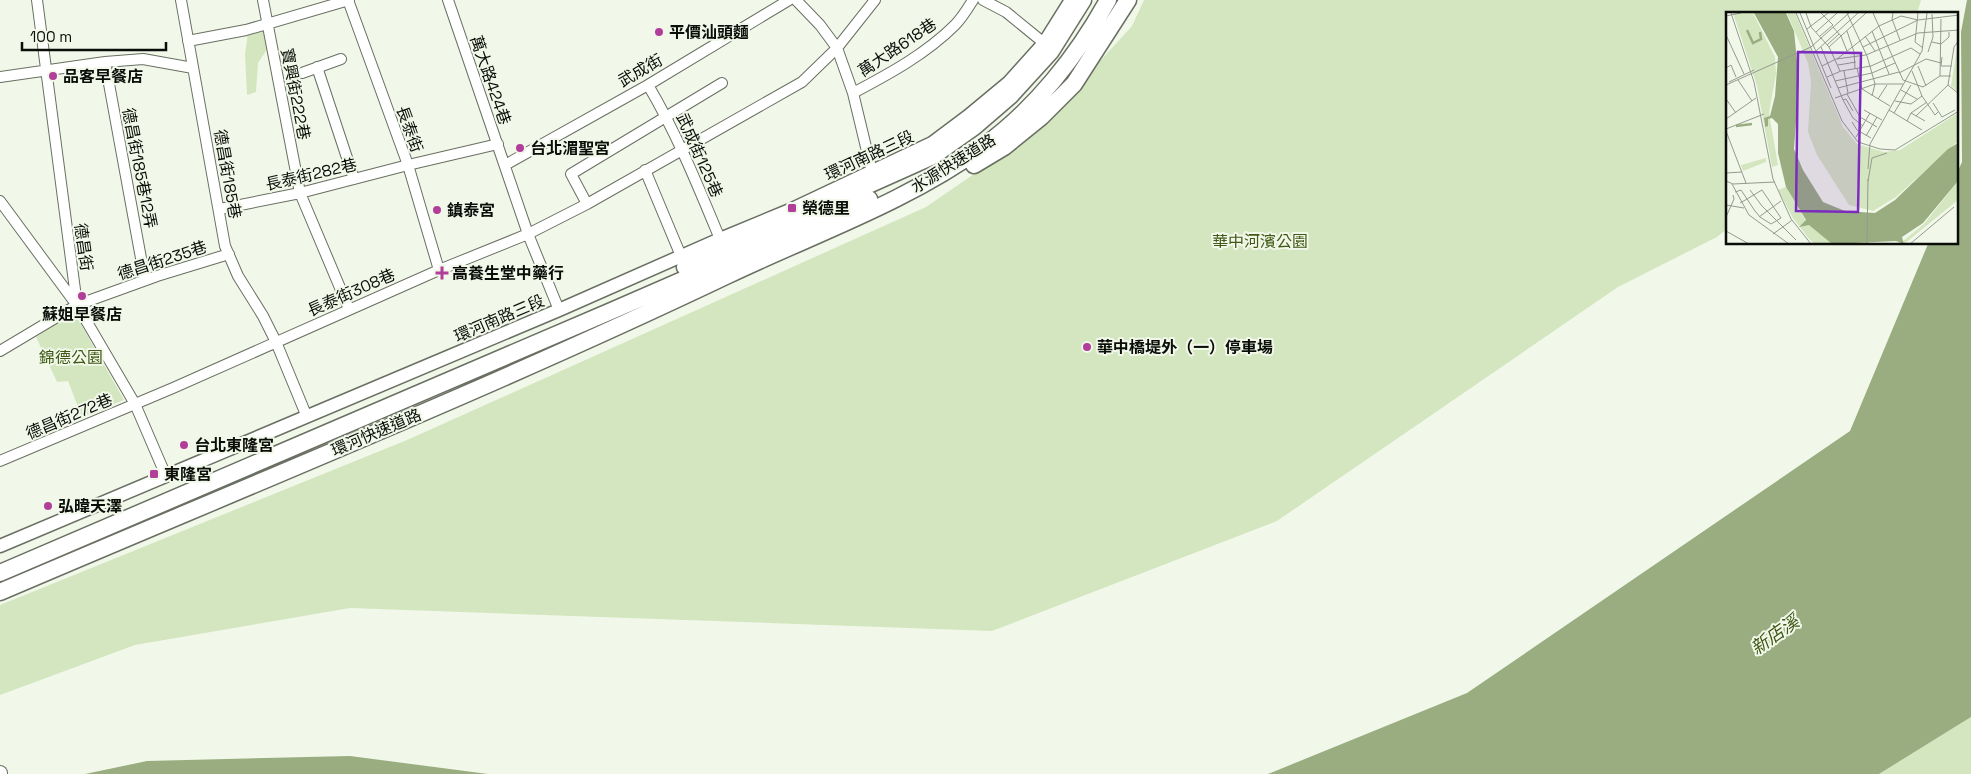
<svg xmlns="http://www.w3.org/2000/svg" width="1971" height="774" viewBox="0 0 1971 774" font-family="'Space Grotesk','Noto Sans TC',sans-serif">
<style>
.green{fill:#d4e6c0}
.water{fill:#99ad81}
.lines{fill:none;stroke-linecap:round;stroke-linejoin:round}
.minor-casing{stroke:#696f62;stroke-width:12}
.tertiary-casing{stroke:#696f62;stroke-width:15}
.secondary-casing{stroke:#696f62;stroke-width:16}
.trunk-casing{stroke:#696f62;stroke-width:19}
.minor{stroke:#fff;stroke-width:10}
.tertiary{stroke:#fff;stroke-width:12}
.secondary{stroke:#fff;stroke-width:14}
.trunk{stroke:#fff;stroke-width:16}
.poi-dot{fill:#b13e98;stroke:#f1f8e9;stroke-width:2}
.labels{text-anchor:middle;stroke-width:4;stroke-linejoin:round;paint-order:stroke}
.poi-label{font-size:16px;font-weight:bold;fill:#0b0d08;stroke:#f1f8e9;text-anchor:start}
.street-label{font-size:16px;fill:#0b0d08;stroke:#f1f8e9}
.park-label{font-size:16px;fill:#405916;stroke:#f1f8e9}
.water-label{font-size:18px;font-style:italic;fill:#3d5612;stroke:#f1f8e9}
.inset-river{fill:none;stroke:#99ad81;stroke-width:2.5}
.inset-road{fill:none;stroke:#959a8f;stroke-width:1}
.view{fill:#7b2cbf;fill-opacity:0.15;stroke:#7b2cbf;stroke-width:2.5}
.inset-edge{fill:none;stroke:#0b0d08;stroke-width:2.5}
</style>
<rect width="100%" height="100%" fill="#f1f8e9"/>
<path class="green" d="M 1144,0 L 1921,0 L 1917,14 L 1727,14 L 1727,229 L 1717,237 L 1618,287 L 1277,521 L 992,631 L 350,608 L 135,645 L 0,695 L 0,605 L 407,440 L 926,207 L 1035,132 L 1132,26 Z
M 265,29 L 268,48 L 258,63 L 256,92 L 247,95 L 245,54 L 248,33 Z
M 74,312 L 124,400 L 82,417 L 68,381 L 57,382 L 36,337 Z
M 1971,717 L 1971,774 L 1879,774 Z"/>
<path class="water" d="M 1967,0 L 1971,0 L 1971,717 L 1879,774 L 1268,774 L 1467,693 L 1850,431 L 1928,244 L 1957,244 L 1957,173 L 1962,162 L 1961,32 Z
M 350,756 L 488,774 L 85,774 L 147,761 Z"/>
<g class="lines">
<defs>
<path id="minor" d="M 37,0 L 77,305 L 135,404 L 166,476
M 181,0 L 225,246 L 238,276 L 263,316 L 276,342 L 307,417
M 263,0 L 300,193 L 349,309
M 348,0 L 408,165 L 439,270
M 448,0 L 528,234 L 559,310
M 796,0 L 820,25 L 837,48 L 853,93 L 872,172
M 983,0 L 1006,12 L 1044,43
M 188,41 L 246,30 L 349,0
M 105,62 L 145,280
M 317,67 L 354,179
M 302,73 L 341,59
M 0,77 L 105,62 L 143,59 L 193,68
M 648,85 C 677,134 698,186 720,239
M 853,93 C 889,74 926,54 955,25 C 962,18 968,8 973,0
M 505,165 L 648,85 L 789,0
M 645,170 L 681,256
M 0,201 L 76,304
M 587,204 L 571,174 L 722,83
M 220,209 L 300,193 L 408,165 L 498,144
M 0,351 L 77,305 L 157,276 L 229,254
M 0,461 L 173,388 L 439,270 L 528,234 L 587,204 L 802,82 L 837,48 L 875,0"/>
<path id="tertiary" d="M 0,546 L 559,310 L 720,239 L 790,210 L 932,143 L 968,116 L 1009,82 L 1044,43 L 1071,0"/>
<path id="secondary" d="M 0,773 L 0,774"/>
<path id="trunk" d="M 974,165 L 1004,147 L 1041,117 L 1074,84 L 1128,0
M 685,267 L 933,156 L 974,127 L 1010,96 L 1051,51 L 1083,0
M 0,573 L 609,312 L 869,199
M 0,592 C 243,488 489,389 728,275 C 814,234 907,202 984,146 C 1035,109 1078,55 1108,0"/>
</defs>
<use href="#minor" class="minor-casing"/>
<use href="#tertiary" class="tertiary-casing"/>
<use href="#secondary" class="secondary-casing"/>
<use href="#trunk" class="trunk-casing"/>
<use href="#minor" class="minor"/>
<use href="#tertiary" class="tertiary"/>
<use href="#secondary" class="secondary"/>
<use href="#trunk" class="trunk"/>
</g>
<g class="poi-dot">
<circle cx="659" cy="32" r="5"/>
<circle cx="53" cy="76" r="5"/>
<circle cx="520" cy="148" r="5"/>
<rect x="787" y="203" width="10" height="10" rx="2.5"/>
<circle cx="437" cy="210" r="5"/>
<path d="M439.5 265.5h5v5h5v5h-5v5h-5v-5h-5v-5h5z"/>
<circle cx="82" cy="296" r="5"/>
<circle cx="1087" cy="347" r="5"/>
<circle cx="184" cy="445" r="5"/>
<rect x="149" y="469" width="10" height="10" rx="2.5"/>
<circle cx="48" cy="506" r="5"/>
</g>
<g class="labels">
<g class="poi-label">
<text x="669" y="38">平價汕頭麵</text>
<text x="63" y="82">品客早餐店</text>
<text x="530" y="154">台北湄聖宮</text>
<text x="802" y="214">榮德里</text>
<text x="447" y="216">鎮泰宮</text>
<text x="452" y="279">高養生堂中藥行</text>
<text x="82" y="320" text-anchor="middle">蘇姐早餐店</text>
<text x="1097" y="353">華中橋堤外（一）停車場</text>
<text x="194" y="451">台北東隆宮</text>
<text x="164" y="480">東隆宮</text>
<text x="58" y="512">弘暐天澤</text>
</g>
<g class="street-label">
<text transform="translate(897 47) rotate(-34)" y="6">萬大路618巷</text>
<text transform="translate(640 70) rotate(-30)" y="6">武成街</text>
<text transform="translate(491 80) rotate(71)" y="6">萬大路424巷</text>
<text transform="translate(296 94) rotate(79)" y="6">寶興街222巷</text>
<text transform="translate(410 129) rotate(70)" y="6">長泰街</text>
<text transform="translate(700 155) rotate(66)" y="6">武成街125巷</text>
<text transform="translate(869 155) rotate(-25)" y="6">環河南路三段</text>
<text transform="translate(953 163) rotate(-32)" y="6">水源快速道路</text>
<text transform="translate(140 168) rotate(79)" y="6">德昌街185巷12弄</text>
<text transform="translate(228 174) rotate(80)" y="6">德昌街185巷</text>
<text transform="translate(311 174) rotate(-13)" y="6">長泰街282巷</text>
<text transform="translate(84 247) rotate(82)" y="6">德昌街</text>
<text transform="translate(162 260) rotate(-18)" y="6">德昌街235巷</text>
<text transform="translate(351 292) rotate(-24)" y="6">長泰街308巷</text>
<text transform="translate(499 318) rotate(-23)" y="6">環河南路三段</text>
<text transform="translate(69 416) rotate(-23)" y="6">德昌街272巷</text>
<text transform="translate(376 432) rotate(-23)" y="6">環河快速道路</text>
</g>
<g class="park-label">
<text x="1260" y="247">華中河濱公園</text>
<text x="71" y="363">錦德公園</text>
</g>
<g class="water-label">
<text transform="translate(1775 635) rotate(-35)" y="6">新店溪</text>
</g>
</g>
<g transform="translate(1726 12)">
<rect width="232" height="232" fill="#f1f8e9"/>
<path d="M 7,1 L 27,1 L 49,45 L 50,62 L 43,101 L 52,153 L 46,155 L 31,74 ZM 61,1 L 69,1 L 117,115 L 131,132 L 158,140 L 174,138 L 232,101 L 232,129 L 170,185 L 147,199 L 123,193 L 91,143 L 82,120 L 85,69 L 82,51 ZM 232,30 L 232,80 L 225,74 ZM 40,146 L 40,150 L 17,159 L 15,153 ZM 232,169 L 232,188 L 178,232 L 177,229 L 198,212 ZM 60,175 L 81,211 L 106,232 L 89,232 L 83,227 L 67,206 L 52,178 Z" fill="#d4e6c0"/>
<path d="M 28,1 L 60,1 L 68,19 L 73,68 L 68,137 L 77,158 L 97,190 L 119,199 L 149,201 L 169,188 L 222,137 L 232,131 L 232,169 L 197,211 L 176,225 L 178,232 L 170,229 L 106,232 L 83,213 L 73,215 L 80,208 L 60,175 L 52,141 L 52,112 L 46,106 L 42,107 L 42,114 L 39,115 L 39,112 L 38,106 L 44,104 L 49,84 L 52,45 Z" fill="#99ad81"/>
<path class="inset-river" d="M 21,18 L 27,31 L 35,27 L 34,20M 10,114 L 26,112"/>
<path class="inset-road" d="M 5,1 L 28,70 L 47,167 L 66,209M 70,1 L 116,109 L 132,130 L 154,137 L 169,138 L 233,99M 74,1 L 105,76M 80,1 L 85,15 L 103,35 L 114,59M 95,1 L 107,13M 121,1 L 141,44 L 149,72 L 146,84M 147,1 L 177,68 L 197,75 L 214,64 L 225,64M 167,1 L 166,7 L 174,28M 192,1 L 189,30 L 197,36M 0,4 L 15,1M 107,15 L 115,24 L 121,39M 81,17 L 102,1M 121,19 L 128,40 L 129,57M 146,19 L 163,62M 90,20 L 111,1M 0,23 L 18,62M 94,24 L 107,13M 139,24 L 149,39M 233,28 L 228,35 L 222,73 L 233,82M 206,30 L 215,32 L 223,25 L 223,20M 101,33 L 113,22M 95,35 L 117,88 L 127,106 L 137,114M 103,35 L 140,1M 137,35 L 192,8 L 233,3M 90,39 L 132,1M 202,40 L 207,25 L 206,2M 216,45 L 215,54 L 226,54M 111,47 L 153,14 L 175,4 L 192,8M 112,53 L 130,50M 96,54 L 110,47 L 140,43 L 192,21 L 233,18M 192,54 L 200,74M 0,56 L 5,53 L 10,65M 131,56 L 136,77M 118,59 L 122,81M 186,59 L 196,84 L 209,103 L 212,100M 173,61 L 200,47 L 215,51M 214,64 L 215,7M 101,65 L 115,59 L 145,54 L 185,36 L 194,42M 12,68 L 26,89M 109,69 L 146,61 L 169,51M 3,70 L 28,58M 0,73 L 85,35 L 123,1M 112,76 L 173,60M 136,77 L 164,94M 175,78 L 191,87M 121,82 L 134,105 L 151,115M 109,86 L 149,72 L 177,72M 0,87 L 10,101M 152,87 L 161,73M 117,88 L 120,87 L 127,99M 169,89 L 185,92 L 196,84M 207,91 L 216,105 L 229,98M 138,98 L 156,108M 163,98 L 196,118M 168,101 L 185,73M 185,101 L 199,109M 190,104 L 222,73M 0,107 L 30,86M 181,109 L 185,101 L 201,90M 126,110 L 131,118 L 145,126M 0,117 L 38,102M 0,119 L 20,171M 140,124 L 151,105M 130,125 L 144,101M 142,157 L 144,132 L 196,39 L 201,1M 0,161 L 16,160M 0,169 L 7,172 L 49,170M 142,169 L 146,146 L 161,141M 6,172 L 23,203 L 63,232M 24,178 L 36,194 L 70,228M 9,180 L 15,178 L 29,199 L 34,205 L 45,212 L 55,206 L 36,178 L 21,187 L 14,191M 0,193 L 18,196M 0,205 L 8,187 L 7,183M 33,205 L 55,189M 66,208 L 85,232M 0,219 L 23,232M 47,222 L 65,209M 141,232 L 142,167M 184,232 L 228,195"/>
<path class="view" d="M 72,40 L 135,41 L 132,200 L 70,199 Z"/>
<rect width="232" height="232" class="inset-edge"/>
</g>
<path d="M22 42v8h144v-8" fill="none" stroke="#0b0d08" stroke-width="2.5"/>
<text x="30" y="42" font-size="15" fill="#0b0d08" stroke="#f1f8e9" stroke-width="4" paint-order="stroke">100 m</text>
</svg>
